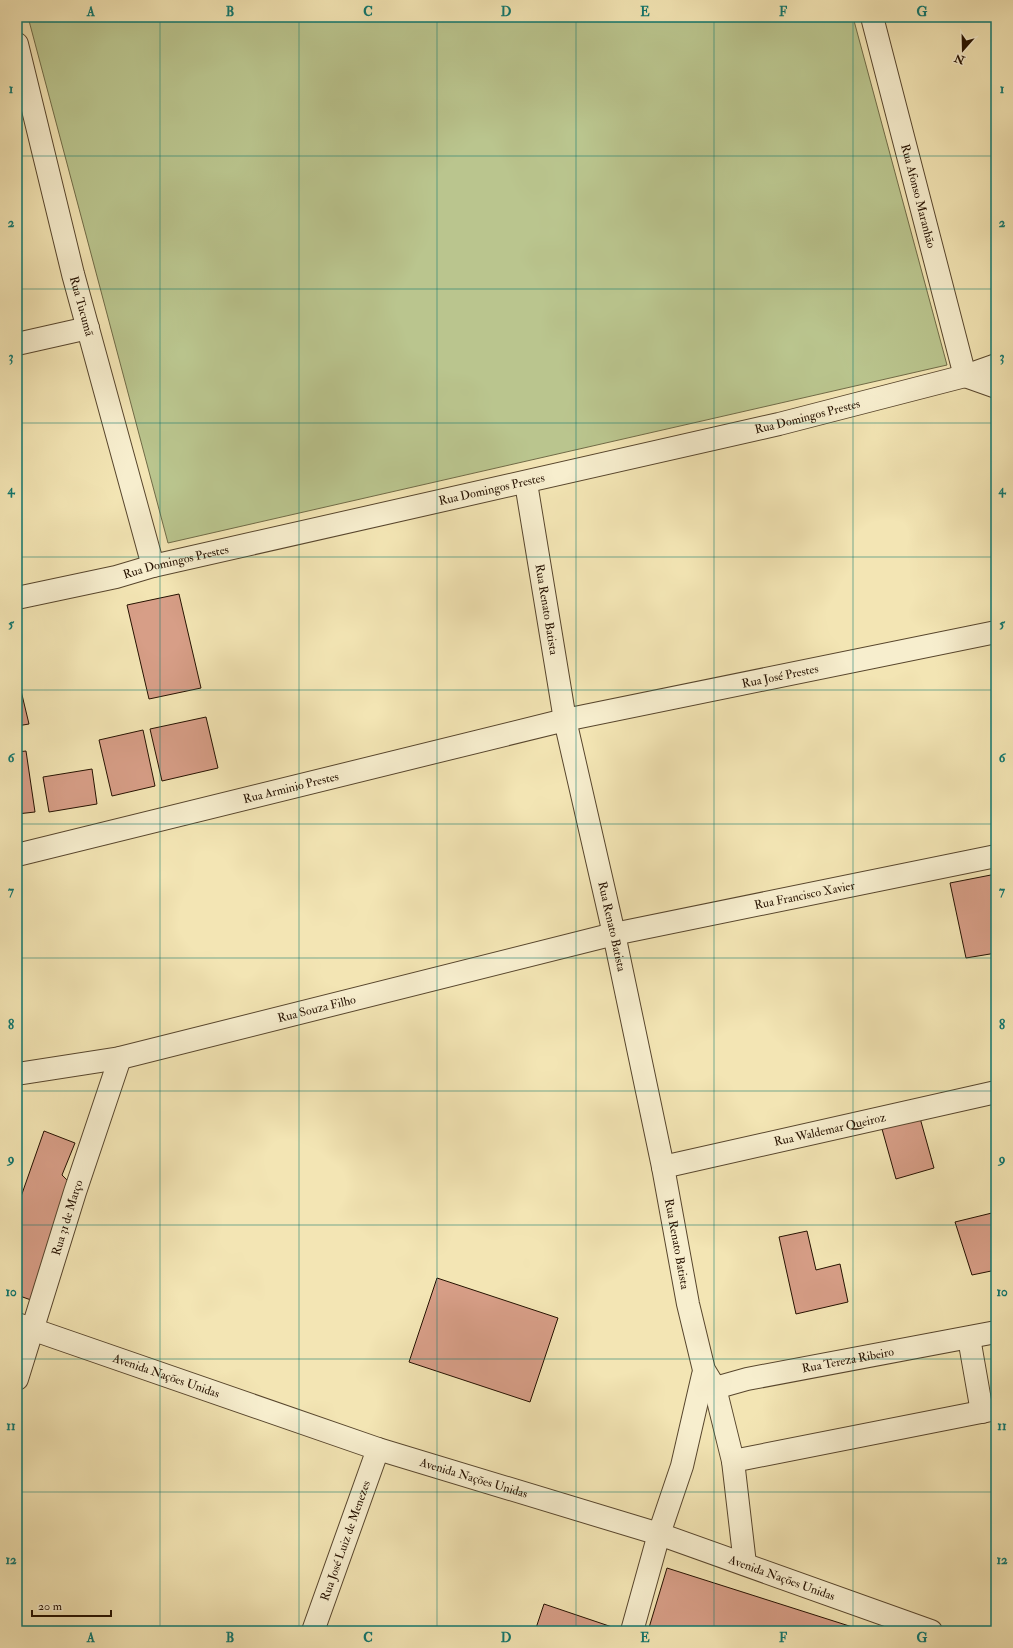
<svg xmlns="http://www.w3.org/2000/svg" width="1013" height="1648" viewBox="0 0 1013 1648" font-family="'IM FELL Double Pica',serif">
<style>
.green{fill:#bac58e;stroke:#706b47}
.building{fill:#d79e87;stroke:#251100}
.lines{fill:none;stroke-linecap:round;stroke-linejoin:round}
.minor-casing{stroke:#58462d;stroke-width:24}
.minor{stroke:#f7eece;stroke-width:22}
.grid{fill:none;stroke:#0f766e;stroke-width:1;stroke-opacity:0.55}
.labels{text-anchor:middle;stroke-width:3;stroke-linejoin:round;paint-order:stroke}
.street-label{font-size:12px;fill:#251100;stroke:#f7eece}
.neatline{fill:none;stroke:#0f766e;stroke-width:1.5}
.grid-label{font-size:13px;text-anchor:middle;font-weight:bold;fill:#0f766e}
</style>
<rect width="100%" height="100%" fill="#f3e5b4"/>
<filter id="stains"><feTurbulence type="fractalNoise" baseFrequency=".005" numOctaves="4"/><feColorMatrix values="0 0 0 0 .2 0 0 0 0 .09 0 0 0 0 .02 0 0 0 .5 -.17"/></filter>
<radialGradient id="worn" r=".72"><stop offset=".6" stop-color="#630" stop-opacity="0"/><stop offset="1" stop-color="#630" stop-opacity=".3"/></radialGradient>
<path class="green" d="M 28,17 L 853,17 L 947,365 L 168,543 Z"/>
<path class="building" d="M 179,594 L 201,688 L 149,699 L 127,605 Z
M 17,674 L 29,724 L 17,726 Z
M 206,717 L 218,768 L 162,781 L 150,729 Z
M 143,730 L 155,786 L 112,796 L 99,740 Z
M 26,751 L 35,812 L 17,814 L 17,752 Z
M 92,769 L 97,804 L 49,812 L 43,777 Z
M 996,874 L 996,953 L 966,958 L 950,883 Z
M 920,1118 L 934,1168 L 896,1179 L 882,1129 Z
M 44,1131 L 75,1143 L 62,1175 L 73,1186 L 31,1300 L 17,1295 L 17,1208 Z
M 996,1212 L 996,1270 L 972,1275 L 955,1222 Z
M 807,1231 L 816,1270 L 840,1264 L 848,1302 L 796,1314 L 779,1237 Z
M 437,1278 L 558,1318 L 530,1402 L 409,1362 Z
M 667,1568 L 865,1631 L 648,1631 Z
M 544,1604 L 618,1629 L 617,1631 L 535,1631 Z"/>
<g class="lines">
<defs>
<g id="minor">
<path id="s1" d="M 872,17 L 965,376"/>
<path id="s2" d="M 17,44 L 73,274 L 153,566"/>
<path d="M 17,344 L 88,328"/>
<path d="M 965,376 L 996,387"/>
<path id="s3" d="M 526,483 L 565,720 L 614,934 L 663,1167 L 688,1304 L 704,1370 L 715,1388 L 733,1461 L 745,1564"/>
<path id="s4" d="M 17,598 L 116,577 L 153,566 L 779,424 L 965,376 L 996,365"/>
<path id="s5" d="M 17,855 L 565,720 L 996,632"/>
<path id="s6" d="M 17,1074 L 120,1058 L 614,934 L 996,856"/>
<path id="s7" d="M 663,1167 L 996,1092"/>
<path id="s8" d="M 17,1324 L 378,1449 L 659,1534 L 931,1631"/>
<path d="M 969,1338 L 982,1412"/>
<path id="s9" d="M 17,1379 L 75,1192 L 120,1058"/>
<path id="s10" d="M 701,1389 L 715,1388 L 747,1379 L 996,1332"/>
<path d="M 733,1461 L 996,1409"/>
<path id="s11" d="M 313,1631 L 378,1449"/>
<path d="M 632,1631 L 659,1534 L 682,1466 L 703,1375"/>
</g>
</defs>
<use href="#minor" class="minor-casing"/>
<use href="#minor" class="minor"/>
</g>
<path class="grid" d="M 160,17 L 160,1631M 299,17 L 299,1631M 437,17 L 437,1631M 576,17 L 576,1631M 714,17 L 714,1631M 853,17 L 853,1631M 17,156 L 996,156M 17,289 L 996,289M 17,423 L 996,423M 17,557 L 996,557M 17,690 L 996,690M 17,824 L 996,824M 17,958 L 996,958M 17,1091 L 996,1091M 17,1225 L 996,1225M 17,1359 L 996,1359M 17,1492 L 996,1492"/>
<g class="labels">
<g class="street-label">
<text dy="4" stroke="none"><textPath href="#s1" startOffset="185">Rua Afonso Maranhão</textPath></text>
<text dy="4" stroke="none"><textPath href="#s2" startOffset="270">Rua Tucumã</textPath></text>
<text dy="4" stroke="none"><textPath href="#s4" startOffset="811">Rua Domingos Prestes</textPath></text>
<text dy="4" stroke="none"><textPath href="#s4" startOffset="487">Rua Domingos Prestes</textPath></text>
<text dy="4" stroke="none"><textPath href="#s4" startOffset="163">Rua Domingos Prestes</textPath></text>
<text dy="4" stroke="none"><textPath href="#s3" startOffset="128">Rua Renato Batista</textPath></text>
<text dy="4" stroke="none"><textPath href="#s5" startOffset="784">Rua José Prestes</textPath></text>
<text dy="4" stroke="none"><textPath href="#s5" startOffset="282">Rua Arminio Prestes</textPath></text>
<text dy="4" stroke="none"><textPath href="#s6" startOffset="808">Rua Francisco Xavier</textPath></text>
<text dy="4" stroke="none"><textPath href="#s3" startOffset="452">Rua Renato Batista</textPath></text>
<text dy="4" stroke="none"><textPath href="#s6" startOffset="307">Rua Souza Filho</textPath></text>
<text dy="4" stroke="none"><textPath href="#s7" startOffset="171">Rua Waldemar Queiroz</textPath></text>
<text dy="4" stroke="none"><textPath href="#s9" startOffset="169">Rua 31 de Março</textPath></text>
<text dy="4" stroke="none"><textPath href="#s3" startOffset="776">Rua Renato Batista</textPath></text>
<text dy="4" stroke="none"><textPath href="#s10" startOffset="150">Rua Tereza Ribeiro</textPath></text>
<text dy="4" stroke="none"><textPath href="#s8" startOffset="158">Avenida Nações Unidas</textPath></text>
<text dy="4" stroke="none"><textPath href="#s8" startOffset="482">Avenida Nações Unidas</textPath></text>
<text dy="4" stroke="none"><textPath href="#s11" startOffset="96">Rua José Luiz de Menezes</textPath></text>
<text dy="4" stroke="none"><textPath href="#s8" startOffset="806">Avenida Nações Unidas</textPath></text>
</g>
</g>
<rect width="1013" height="1648" fill="none" stroke="#f3e5b4" stroke-width="44"/>
<g transform="translate(963 50) rotate(200)" stroke="#f7eece" stroke-width="3" paint-order="stroke">
<path d="M0-3L7 15L0 10L-7 15Z" fill="#251100"/>
<text y="-6" font-size="11" font-weight="bold" text-anchor="middle" fill="#251100">N</text>
</g>
<path d="M32 1610v6h79v-6" fill="none" stroke="#251100" stroke-width="2"/>
<text x="38" y="1610" font-size="12" fill="#251100" stroke="#f7eece" stroke-width="3" paint-order="stroke">20 m</text>
<rect x="22" y="22" width="969" height="1604" class="neatline"/>
<g class="grid-label">
<text x="91" y="16">A</text>
<text x="230" y="16">B</text>
<text x="368" y="16">C</text>
<text x="506" y="16">D</text>
<text x="645" y="16">E</text>
<text x="783" y="16">F</text>
<text x="922" y="16">G</text>
<text x="11" y="93">1</text>
<text x="1002" y="93">1</text>
<text x="11" y="227">2</text>
<text x="1002" y="227">2</text>
<text x="11" y="361">3</text>
<text x="1002" y="361">3</text>
<text x="11" y="494">4</text>
<text x="1002" y="494">4</text>
<text x="11" y="628">5</text>
<text x="1002" y="628">5</text>
<text x="11" y="762">6</text>
<text x="1002" y="762">6</text>
<text x="11" y="895">7</text>
<text x="1002" y="895">7</text>
<text x="11" y="1029">8</text>
<text x="1002" y="1029">8</text>
<text x="11" y="1163">9</text>
<text x="1002" y="1163">9</text>
<text x="11" y="1296">10</text>
<text x="1002" y="1296">10</text>
<text x="11" y="1430">11</text>
<text x="1002" y="1430">11</text>
<text x="11" y="1564">12</text>
<text x="1002" y="1564">12</text>
<text x="91" y="1642">A</text>
<text x="230" y="1642">B</text>
<text x="368" y="1642">C</text>
<text x="506" y="1642">D</text>
<text x="645" y="1642">E</text>
<text x="783" y="1642">F</text>
<text x="922" y="1642">G</text>
</g>
<rect width="100%" height="100%" filter="url(#stains)"/>
<rect width="100%" height="100%" fill="url(#worn)"/>
</svg>
